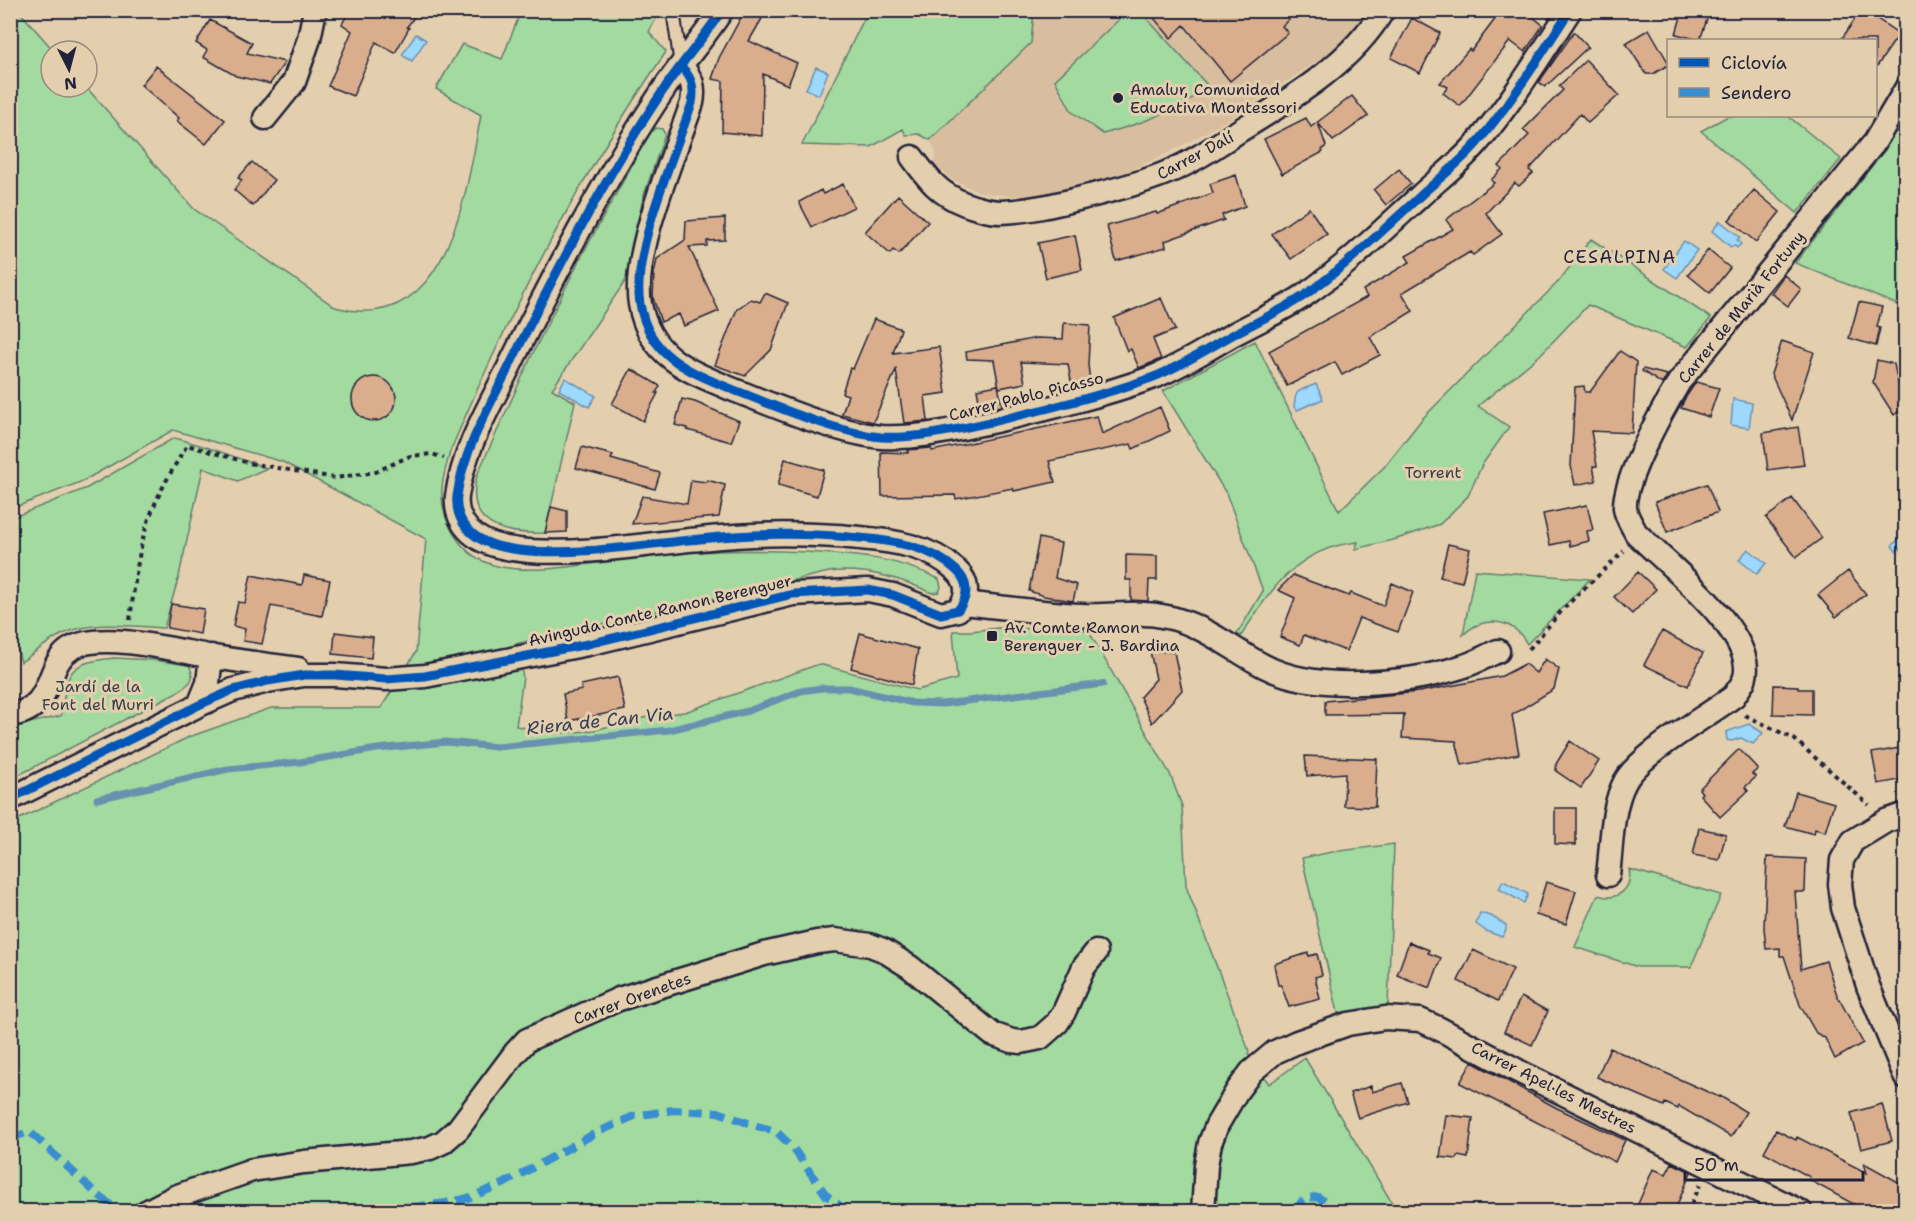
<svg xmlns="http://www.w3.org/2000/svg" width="1916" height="1222" viewBox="0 0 1916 1222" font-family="'Shantell Sans',sans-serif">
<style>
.built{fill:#d8be9f}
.green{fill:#a3da9f;stroke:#627e6d;stroke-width:1.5}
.water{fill:#9cd9fd;stroke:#6b90af;stroke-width:1.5}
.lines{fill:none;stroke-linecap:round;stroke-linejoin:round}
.stream{stroke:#6b90af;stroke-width:7}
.building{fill:#daae8d;stroke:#22223b;stroke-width:1.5}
.service-casing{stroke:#22223b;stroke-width:16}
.minor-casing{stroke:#22223b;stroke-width:27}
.path{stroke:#22223b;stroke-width:4;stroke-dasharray:4.5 4.5;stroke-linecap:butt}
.service{stroke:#e3cfad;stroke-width:12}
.minor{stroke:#e3cfad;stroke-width:22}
.quiet{stroke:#398ed0;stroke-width:8;stroke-dasharray:15 8;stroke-linecap:butt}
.cycleway-casing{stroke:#e3cfad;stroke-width:13}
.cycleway{stroke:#0057b8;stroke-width:9}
.poi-dot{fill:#22223b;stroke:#e3cfad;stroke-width:2}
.labels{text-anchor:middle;stroke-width:6;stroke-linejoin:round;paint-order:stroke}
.poi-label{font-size:16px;fill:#22223b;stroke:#e3cfad;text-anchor:start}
.street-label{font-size:16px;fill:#22223b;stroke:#e3cfad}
.park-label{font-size:16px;fill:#353e4a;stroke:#e3cfad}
.neighbourhood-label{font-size:18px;letter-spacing:1.5px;fill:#22223b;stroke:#e3cfad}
.water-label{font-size:18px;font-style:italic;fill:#343d58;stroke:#e3cfad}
</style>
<rect width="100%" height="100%" fill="#e3cfad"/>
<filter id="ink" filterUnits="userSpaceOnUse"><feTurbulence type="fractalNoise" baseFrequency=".0167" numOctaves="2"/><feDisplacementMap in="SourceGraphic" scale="12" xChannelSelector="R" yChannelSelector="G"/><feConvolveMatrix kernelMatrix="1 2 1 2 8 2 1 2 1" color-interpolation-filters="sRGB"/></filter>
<g filter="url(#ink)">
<path class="built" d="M 1034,11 L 1368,11 L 1352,32 L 1335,50 L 1218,126 L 1168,153 L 1129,171 L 1059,190 L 1028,196 L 1007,196 L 980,192 L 953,180 L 937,167 L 934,163 L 936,153 L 930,140 L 1031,44 Z"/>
<path class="green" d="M 11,11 L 19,11 L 54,51 L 51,51 L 51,87 L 86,87 L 194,209 L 335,307 C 448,338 466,193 481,115 L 436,89 L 462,44 L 502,59 L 521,11 L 660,11 L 649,32 L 666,52 C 579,177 509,312 450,452 C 447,464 443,475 442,488 C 440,517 457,550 485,562 C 523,579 597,562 638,557 C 694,550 750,549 806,552 C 855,555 895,557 939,579 L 941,587 L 939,592 L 932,593 C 900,578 864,568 829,572 L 515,644 L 523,677 L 516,726 L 552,733 L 577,732 L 594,730 L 651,716 L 685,712 L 819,664 L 917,690 L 957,679 L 953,631 L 971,631 L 998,628 L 1088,630 L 1170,774 L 1182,806 L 1186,886 L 1249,1051 L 1248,1054 L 1269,1084 L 1305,1058 L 1397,1211 L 11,1211 L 11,823 L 189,737 L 271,708 L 381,708 L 416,652 L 426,539 L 283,462 L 173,430 L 83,481 L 11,509 Z
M 870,11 L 1034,11 L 1031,43 L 930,140 L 919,134 L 906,135 L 903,129 L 871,147 L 802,145 L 863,21 Z
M 1128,11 L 1140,11 L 1209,87 C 1177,111 1140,124 1103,134 L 1072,112 L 1055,80 Z
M 1905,115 L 1906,251 L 1900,306 L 1795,263 L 1865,175 Z
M 1728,116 L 1788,116 L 1841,159 L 1797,213 L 1701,131 Z
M 656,128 L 662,129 L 665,134 L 643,198 L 626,280 L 552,389 L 575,402 L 545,533 C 504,535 464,526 477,475 L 532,355 L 580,259 L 651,131 Z
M 1591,239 L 1711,318 L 1687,347 L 1588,305 L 1540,355 L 1478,406 L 1509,427 L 1482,465 L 1468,496 L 1440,524 L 1397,539 L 1355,549 L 1358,542 C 1297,548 1271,589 1241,636 L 1237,634 L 1263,591 L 1226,493 L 1163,391 L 1255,341 L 1339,511 L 1384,467 L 1422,419 L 1559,281 Z
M 174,438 C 206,445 236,458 267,468 L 238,481 L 203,468 L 179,576 L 164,628 C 131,626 91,620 61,635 C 47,642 34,653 21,662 L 11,625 L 11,518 L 87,488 Z
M 1475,570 L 1590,579 L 1527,644 C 1513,618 1483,615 1463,635 Z
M 114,658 L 153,660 L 189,665 C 196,679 191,683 179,691 L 11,779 L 11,727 L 61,716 C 68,672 65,663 114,658 Z
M 1394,844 L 1388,1007 L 1339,1017 L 1302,858 L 1332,852 Z
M 1629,869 L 1721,895 L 1691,967 L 1638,967 L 1575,947 L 1598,895 C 1617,902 1633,889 1629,869 Z"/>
<path class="water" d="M 416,34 L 426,40 L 412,61 L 402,55 Z
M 816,67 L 828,72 L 819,95 L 806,89 Z
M 1720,221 L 1740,237 L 1737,240 L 1741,244 L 1737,248 L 1734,245 L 1731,247 L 1712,231 Z
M 1684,241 L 1697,250 L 1677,278 L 1664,269 Z
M 565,378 L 596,396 L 589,407 L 559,390 Z
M 1316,384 L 1323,399 L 1297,410 L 1294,407 C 1296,388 1297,392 1316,384 Z
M 1733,399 L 1752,403 L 1749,428 L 1731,425 Z
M 1904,533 L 1905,535 L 1905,555 L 1899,548 L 1896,551 L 1892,546 Z
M 1748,549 L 1766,563 L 1757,574 L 1739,560 Z
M 1749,724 L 1763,733 L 1753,744 L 1741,738 L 1732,741 L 1727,740 L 1726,732 Z
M 1503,881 L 1528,894 L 1524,903 L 1499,889 Z
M 1480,913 L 1491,916 L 1506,925 L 1506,930 L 1502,937 L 1486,931 L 1476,924 Z"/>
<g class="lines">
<path class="stream" d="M 97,799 L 228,769 L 300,762 L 377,749 L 446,742 L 497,747 L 669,730 L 748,711 L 801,691 L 822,688 L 849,688 L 913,703 L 943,704 L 1103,684"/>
</g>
<path class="building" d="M 350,10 L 419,10 L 407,27 L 409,28 L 395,53 L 376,42 L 353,96 L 328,86 L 352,31 L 342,24 Z
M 745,10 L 767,10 L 749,41 L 797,63 L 788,85 L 763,74 L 762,136 L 722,132 L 723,81 L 712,79 L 719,58 Z
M 1147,10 L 1298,10 L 1282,26 L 1288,33 L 1230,81 L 1184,25 L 1171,38 Z
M 1502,10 L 1524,10 L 1543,25 L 1525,52 L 1510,41 L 1460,106 L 1443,93 L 1448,87 L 1440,83 L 1469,49 L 1471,51 Z
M 1683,10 L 1710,10 L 1700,40 L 1676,34 Z
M 1861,10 L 1864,10 L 1905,38 L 1905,40 L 1895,40 L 1875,69 L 1875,40 L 1841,40 Z
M 1412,18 L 1440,33 L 1420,73 L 1391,58 Z
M 210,20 L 252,43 L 247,53 L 285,62 L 270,84 L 236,76 L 203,57 L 207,50 L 196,43 Z
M 1649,29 L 1668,62 L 1668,65 L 1653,74 L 1646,74 L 1626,43 Z
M 1574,32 L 1588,47 L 1545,87 L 1539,82 Z
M 1586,60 L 1619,95 L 1588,123 L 1580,114 L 1529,170 L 1533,173 L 1519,186 L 1515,183 L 1486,213 L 1502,234 L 1473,255 L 1470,252 L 1402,293 L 1413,311 L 1370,337 L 1380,355 L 1342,375 L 1335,362 L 1287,386 L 1269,351 L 1367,297 L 1363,290 L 1410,262 L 1406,256 L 1453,229 L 1446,220 L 1494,183 L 1491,180 L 1502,169 L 1499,166 L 1529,135 L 1523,130 L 1563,90 L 1559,86 Z
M 156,66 L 225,120 L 206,144 L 177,121 L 179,118 L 141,85 Z
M 1352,96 L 1368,116 L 1333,141 L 1318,123 L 1326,146 L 1322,150 L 1323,152 L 1282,174 L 1264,139 L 1306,118 L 1311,127 Z
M 252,162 L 274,180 L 253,206 L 234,190 L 242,180 L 238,178 Z
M 1399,169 L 1411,184 L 1386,205 L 1374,190 Z
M 1236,175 L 1245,206 L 1222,215 L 1224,220 L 1165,241 L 1166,247 L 1116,261 L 1107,226 L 1156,212 L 1157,214 L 1213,193 L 1210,184 Z
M 843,184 L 854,207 L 812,227 L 799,202 L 821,190 L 823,194 Z
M 1754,190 L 1780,212 L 1756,242 L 1729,220 Z
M 898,195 L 928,222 L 899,254 L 893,250 L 890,254 L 865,232 Z
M 1309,208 L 1327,234 L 1291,259 L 1272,234 Z
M 725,218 L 725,240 L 707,241 L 707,246 L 689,247 L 719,311 L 684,326 L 679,314 L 661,322 L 653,298 L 654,274 L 657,259 L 685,240 L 686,221 Z
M 1075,235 L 1082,270 L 1046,278 L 1038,243 Z
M 1708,250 L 1730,268 L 1710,293 L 1688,275 Z
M 1784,275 L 1801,289 L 1788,306 L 1771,293 Z
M 765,293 L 788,303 L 771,350 L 745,376 L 715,365 L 737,309 L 751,299 L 760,302 Z
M 1161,298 L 1175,330 L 1153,339 L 1161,359 L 1139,368 L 1131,349 L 1127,351 L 1114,318 Z
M 1859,302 L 1882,307 L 1877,327 L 1880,328 L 1876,346 L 1849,338 Z
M 874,319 L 901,329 L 893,353 L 939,347 L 946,393 L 925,396 L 928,421 L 904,423 L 896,370 L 873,422 L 842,414 L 848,395 L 842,393 L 850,368 L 853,369 Z
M 1064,323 L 1090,325 L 1088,365 L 1090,382 L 1072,387 L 1068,364 L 1021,362 L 1025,383 L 999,388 L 994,360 L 967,359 L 966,352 L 1037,338 L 1063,339 Z
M 1782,341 L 1814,352 L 1792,420 L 1771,374 Z
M 1620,351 L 1636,362 L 1632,433 L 1591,431 L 1597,466 L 1593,466 L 1596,481 L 1575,485 L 1571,466 L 1575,387 L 1584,386 L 1585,392 L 1590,392 Z
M 1877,360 L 1894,364 L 1899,388 L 1905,398 L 1905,407 L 1894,415 L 1873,382 Z
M 631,369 L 660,386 L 656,393 L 658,393 L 643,421 L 612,404 Z
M 1643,369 L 1667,375 L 1662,384 L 1642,371 Z
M352 399a22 22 0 1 1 44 0a22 22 0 1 1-44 0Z
M 1696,382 L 1719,388 L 1709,417 L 1681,408 L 1684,400 Z
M 998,385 L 1002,406 L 981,410 L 977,389 Z
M 682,399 L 695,402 L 739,421 L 731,442 L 687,430 L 687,428 L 675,425 Z
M 1160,407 L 1170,431 L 1133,449 L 1131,444 L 1049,461 L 1055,482 L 1014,491 L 1013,488 L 956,499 L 955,495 L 882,496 L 881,452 L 908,453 L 908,450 L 931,448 L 932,451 L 1097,416 L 1102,434 Z
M 1798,427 L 1804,465 L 1768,470 L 1763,433 Z
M 582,447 L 613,455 L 611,459 L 660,473 L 655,489 L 576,468 Z
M 785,459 L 824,470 L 817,496 L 778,485 Z
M 691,480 L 706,482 L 707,480 L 725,485 L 719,517 L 632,524 L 642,496 L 687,504 Z
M 1707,484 L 1718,512 L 1667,532 L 1655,502 Z
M 1792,498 L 1822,538 L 1796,557 L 1766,518 Z
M 1587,505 L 1593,530 L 1587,531 L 1589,541 L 1570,546 L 1569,541 L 1550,545 L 1543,514 Z
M 551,507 L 567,511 L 567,532 L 545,533 Z
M 1039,538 L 1061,543 L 1055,578 L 1077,585 L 1073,601 L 1044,596 L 1029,591 Z
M 1448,544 L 1470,549 L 1462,582 L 1440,577 Z
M 1126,555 L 1157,556 L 1157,580 L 1149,580 L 1148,601 L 1131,600 L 1131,580 L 1126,580 Z
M 1848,571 L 1866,594 L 1836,617 L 1818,595 Z
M 1638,572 L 1656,589 L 1632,614 L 1614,597 Z
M 251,575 L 302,585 L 304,575 L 330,580 L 322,616 L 271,606 L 262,644 L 243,641 L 245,629 L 233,626 L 238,602 L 245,603 Z
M 1293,575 L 1349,596 L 1351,593 L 1383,606 L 1392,583 L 1413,592 L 1398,632 L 1359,618 L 1346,651 L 1304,635 L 1300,645 L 1280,637 L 1295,598 L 1278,590 Z
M 171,604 L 204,609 L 200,634 L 167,628 Z
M 1662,631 L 1703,653 L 1688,686 L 1644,665 Z
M 335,632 L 373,637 L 371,658 L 333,654 Z
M 860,633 L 918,649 L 912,685 L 851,668 Z
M 1150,651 L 1174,652 L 1182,690 L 1152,723 L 1140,697 L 1156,679 Z
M 1545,659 L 1559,669 L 1554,689 L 1512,715 L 1519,754 L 1462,765 L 1456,741 L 1402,738 L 1404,714 L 1325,715 L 1325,701 L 1419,692 L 1502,676 L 1525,664 L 1536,673 Z
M 618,677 L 625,710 L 568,721 L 563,694 L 582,690 L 581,685 Z
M 1774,685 L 1798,686 L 1798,689 L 1812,689 L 1812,715 L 1773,714 Z
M 1570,741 L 1599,761 L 1581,788 L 1556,771 L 1556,764 Z
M 1905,747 L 1905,779 L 1878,784 L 1872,753 Z
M 1739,749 L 1758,769 L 1752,774 L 1756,777 L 1745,787 L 1748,791 L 1720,817 L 1700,795 L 1702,793 L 1699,789 Z
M 1305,756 L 1377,759 L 1375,807 L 1344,806 L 1345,773 L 1307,776 Z
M 1796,792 L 1834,803 L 1825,832 L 1815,829 L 1814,834 L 1785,826 Z
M 1555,808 L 1576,808 L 1576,845 L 1555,844 Z
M 1699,828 L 1726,834 L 1719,860 L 1693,855 Z
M 1767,857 L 1806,859 L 1805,892 L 1795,892 L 1801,969 L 1826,961 L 1837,995 L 1863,1043 L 1835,1059 L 1825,1038 L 1816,1033 L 1800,1005 L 1784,956 L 1780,956 L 1780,948 L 1766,949 L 1764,928 Z
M 1546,882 L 1576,891 L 1566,924 L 1536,915 Z
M 1409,942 L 1429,950 L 1428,953 L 1441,958 L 1430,988 L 1397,975 Z
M 1473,950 L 1513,969 L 1498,1001 L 1458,981 Z
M 1308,953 L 1309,956 L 1317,954 L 1322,975 L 1315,977 L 1320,999 L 1289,1007 L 1281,985 L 1278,985 L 1274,964 Z
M 1521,997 L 1548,1011 L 1532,1045 L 1504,1032 Z
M 1610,1048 L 1719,1097 L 1720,1096 L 1746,1112 L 1731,1137 L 1679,1106 L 1678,1109 L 1665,1103 L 1664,1106 L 1597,1077 Z
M 1472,1062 L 1557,1108 L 1625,1140 L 1615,1162 L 1460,1083 Z
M 1402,1083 L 1408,1102 L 1358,1118 L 1350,1093 L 1371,1086 L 1372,1092 Z
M 1882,1104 L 1892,1141 L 1861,1149 L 1851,1113 Z
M 1446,1115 L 1473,1118 L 1468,1158 L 1458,1156 L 1457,1159 L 1440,1157 Z
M 1776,1130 L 1796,1140 L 1797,1137 L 1867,1173 L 1864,1163 L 1902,1184 L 1905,1198 L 1905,1212 L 1868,1212 L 1809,1180 L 1810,1177 L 1764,1152 Z
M 1672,1163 L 1691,1172 L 1674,1212 L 1656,1212 L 1638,1204 L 1653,1169 L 1666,1174 Z"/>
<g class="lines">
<defs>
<path id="service" d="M 678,10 L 674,17 L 681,65"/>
<path id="minor" d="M 681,66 C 692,78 695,87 692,103 C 675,153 631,253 640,304 C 649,357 690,372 734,390 C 775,406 838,433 881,437 C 919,439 958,429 995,421 C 1046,409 1101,396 1151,378 C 1180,367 1207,349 1234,334 C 1258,321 1283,310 1305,295 C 1345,267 1382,231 1418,198 C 1437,180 1460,163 1477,143 C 1512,102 1540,56 1570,10
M 265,118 L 294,82 L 309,39 L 315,10
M 912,157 C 928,179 939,194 965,204 C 975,208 991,212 1001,212 C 1031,211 1061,203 1090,196 C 1117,189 1143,183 1168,172 C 1193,162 1216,146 1239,131 C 1292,98 1350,65 1383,10
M 963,603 C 1002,607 1042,613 1081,615 C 1111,617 1136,610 1167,617 C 1203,624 1233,650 1264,666 C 1315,693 1407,684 1461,667 C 1473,664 1486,656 1498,651
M 199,705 L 208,683 L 211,656
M 10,715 C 57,709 43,664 72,648 C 101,631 175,650 208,656 C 238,661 268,665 298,669
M 10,799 L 199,705 L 233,690 L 268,681 L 304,675 L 335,675 L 386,679 L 425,676 L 588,644 L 793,594 L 868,590 L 893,595 L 941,614 L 958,610 C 969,596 969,582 956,570 C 930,546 894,541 860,538 C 807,533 753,533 700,539 C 644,544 585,555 529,551 C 506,549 477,545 463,523 C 458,515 456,505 457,496 C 463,451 488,409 508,369 C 555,273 605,177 664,89 C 682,62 704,38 722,10
M 1906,814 L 1886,821 L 1853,841 L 1842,860 L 1840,884 L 1843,908 L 1868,986 L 1906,1078
M 1608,875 C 1612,845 1611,806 1626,780 C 1644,751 1705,718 1734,696 C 1737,691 1742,685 1744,680 C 1761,636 1664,562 1636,533 C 1632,525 1626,517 1625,508 C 1623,480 1664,407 1679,382 L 1874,143 L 1906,89
M 146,1212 L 175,1197 L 252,1170 L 304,1162 L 411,1152 L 430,1148 L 443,1142 L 458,1129 L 515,1053 L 527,1040 L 619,999 L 764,954 L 817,942 L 835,940 L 870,945 L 883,950 L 910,967 L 992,1034 L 1012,1041 L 1021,1042 L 1040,1038 L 1057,1023 L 1064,1012 L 1084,967 L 1096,952
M 1203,1212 L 1206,1165 L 1210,1143 L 1217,1125 L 1237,1091 L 1251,1072 L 1275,1052 L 1297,1042 L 1348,1024 L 1385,1018 L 1420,1020 L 1438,1028 L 1518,1071 L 1801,1212"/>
</defs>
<use href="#service" class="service-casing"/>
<use href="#minor" class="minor-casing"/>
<path class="path" d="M 130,620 C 135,583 138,545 152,511 C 161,488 174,467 187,445 L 249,463 L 335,478 L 375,472 L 410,456 L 432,454 L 444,458
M 1529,649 L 1565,607 L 1624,551
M 1745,715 L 1794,739 L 1869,805
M 1688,1212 L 1700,1185"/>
<use href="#service" class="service"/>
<use href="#minor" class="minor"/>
<path class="quiet" d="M 10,1138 L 30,1132 L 99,1196 L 120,1212
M 320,1212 L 359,1207 L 387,1210 L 446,1203 L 468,1198 L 503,1184 L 596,1133 L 634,1116 L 673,1110 L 718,1112 L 753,1125 L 776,1131 L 793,1148 L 826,1195 L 848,1212
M 1295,1212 L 1304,1198 L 1318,1197 L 1340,1212"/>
<defs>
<path id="cycleway" d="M 681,66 C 692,78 695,87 692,103 C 675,153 631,253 640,304 C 649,357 690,372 734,390 C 775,406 838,433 881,437 C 919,439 958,429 995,421 C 1046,409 1101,396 1151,378 C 1180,367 1207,349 1234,334 C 1258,321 1283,310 1305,295 C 1345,267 1382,231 1418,198 C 1437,180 1460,163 1477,143 C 1512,102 1540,56 1570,10
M 10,799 L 199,705 L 233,690 L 268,681 L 304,675 L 335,675 L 386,679 L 425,676 L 588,644 L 793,594 L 868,590 L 893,595 L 941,614 L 958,610 C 969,596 969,582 956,570 C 930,546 894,541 860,538 C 807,533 753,533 700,539 C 644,544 585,555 529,551 C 506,549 477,545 463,523 C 458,515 456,505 457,496 C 463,451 488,409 508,369 C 555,273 605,177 664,89 C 682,62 704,38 722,10"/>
</defs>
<use href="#cycleway" class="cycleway-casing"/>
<use href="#cycleway" class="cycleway"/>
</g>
</g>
<g class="poi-dot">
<circle cx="1118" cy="98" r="6"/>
<rect x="986" y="630" width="12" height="12" rx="3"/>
</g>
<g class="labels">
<g class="poi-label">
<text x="1130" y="95">Amalur, Comunidad<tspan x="1130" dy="18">Educativa Montessori</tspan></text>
<text x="1004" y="633">Av. Comte Ramon<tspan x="1004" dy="18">Berenguer - J. Bardina</tspan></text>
</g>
<g class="street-label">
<text transform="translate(1195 155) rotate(-28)" y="6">Carrer Dalí</text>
<text transform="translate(1741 307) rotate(-51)" y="6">Carrer de Marià Fortuny</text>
<text transform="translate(1026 396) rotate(-14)" y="6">Carrer Pablo Picasso</text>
<text transform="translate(660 610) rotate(-13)" y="6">Avinguda Comte Ramon Berenguer</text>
<text transform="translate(632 998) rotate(-20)" y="6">Carrer Orenetes</text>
<text transform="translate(1554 1087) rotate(27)" y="6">Carrer Apel·les Mestres</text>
</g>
<g class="park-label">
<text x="1433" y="478">Torrent</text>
<text x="98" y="692">Jardí de la<tspan x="98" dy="18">Font del Murri</tspan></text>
</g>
<g class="neighbourhood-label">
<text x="1620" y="263">CESALPINA</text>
</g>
<g class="water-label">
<text transform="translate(600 721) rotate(-6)" y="6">Riera de Can Via</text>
</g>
</g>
<rect width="1916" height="1222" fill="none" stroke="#e3cfad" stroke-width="36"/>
<rect x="18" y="18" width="1880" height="1186" fill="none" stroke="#22223b" stroke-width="2" filter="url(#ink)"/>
<rect x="1667" y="39" width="210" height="78" fill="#e3cfad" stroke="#968a7f" stroke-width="1.5"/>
<rect x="1679" y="58" width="30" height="9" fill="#0057b8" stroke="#968a7f" stroke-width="1.5"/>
<text x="1721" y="69" font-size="18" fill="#22223b">Ciclovía</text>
<rect x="1679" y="88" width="30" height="9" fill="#398ed0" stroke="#968a7f" stroke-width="1.5"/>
<text x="1721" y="99" font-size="18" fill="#22223b">Sendero</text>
<g transform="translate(69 69) rotate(174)"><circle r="28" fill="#e3cfad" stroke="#968a7f" stroke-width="1.5"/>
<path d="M0-4.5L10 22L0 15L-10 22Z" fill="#22223b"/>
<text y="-9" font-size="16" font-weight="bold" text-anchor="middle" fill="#22223b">N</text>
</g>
<path d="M1685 1171v9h178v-9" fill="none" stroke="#22223b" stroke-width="3"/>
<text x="1694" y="1171" font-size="18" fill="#22223b" stroke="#e3cfad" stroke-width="4.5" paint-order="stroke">50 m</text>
</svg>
